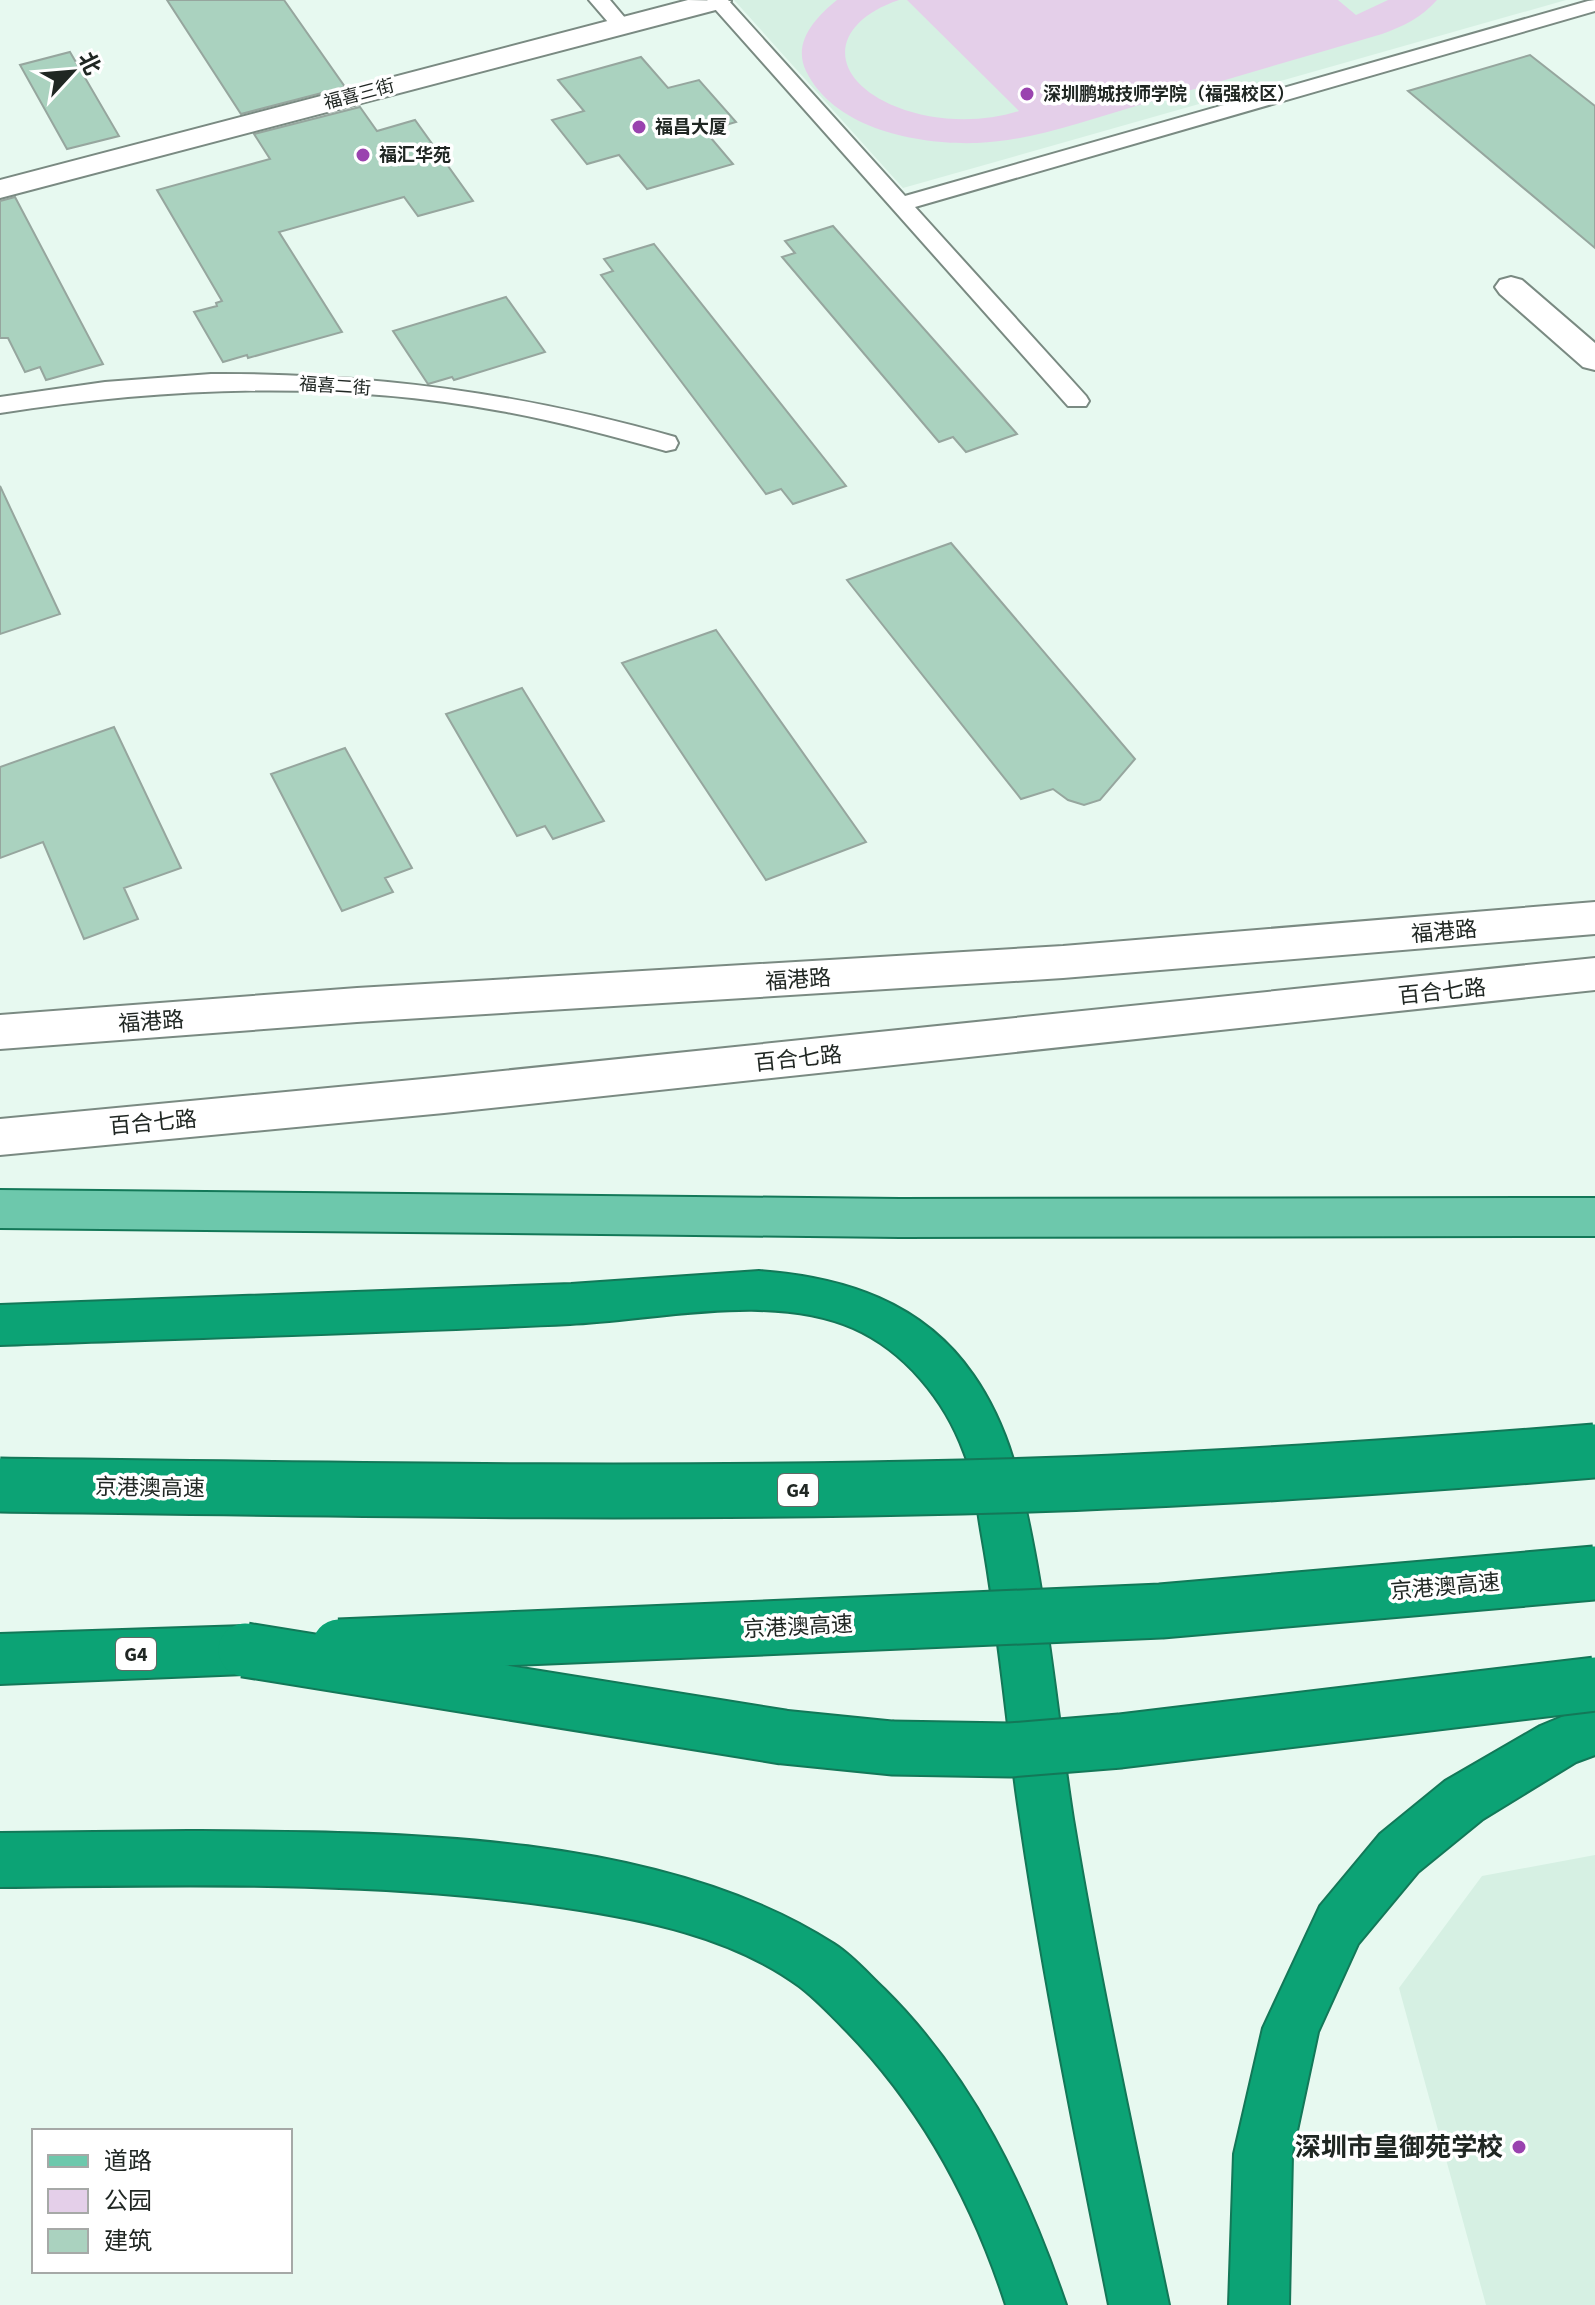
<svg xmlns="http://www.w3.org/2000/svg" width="1595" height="2305" viewBox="0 0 1595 2305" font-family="'Source Sans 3','Noto Sans SC',sans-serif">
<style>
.built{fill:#d6f0e3}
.green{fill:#e4cfe9}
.building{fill:#aad2bf;stroke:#96a69e;stroke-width:2}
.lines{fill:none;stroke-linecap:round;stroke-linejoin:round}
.service-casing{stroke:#7a8a82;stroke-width:4}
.minor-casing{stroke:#7a8a82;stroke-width:4}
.tertiary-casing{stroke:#7a8a82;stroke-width:4}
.primary-casing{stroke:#137858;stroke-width:4}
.motorway-casing{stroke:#137858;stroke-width:4}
.service{fill:#fff;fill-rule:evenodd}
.minor{fill:#fff;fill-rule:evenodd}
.tertiary{fill:#fff;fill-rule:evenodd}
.primary{fill:#6dc8ac;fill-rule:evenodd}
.motorway{fill:#0ca375;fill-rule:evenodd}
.motorway-bridge-casing{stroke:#137858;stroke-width:57;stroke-linecap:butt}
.motorway-bridge{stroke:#0ca375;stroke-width:53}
.poi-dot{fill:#9a43af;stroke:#fff;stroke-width:3}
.labels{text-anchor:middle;stroke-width:7;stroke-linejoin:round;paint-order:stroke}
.far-street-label{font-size:18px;fill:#202723;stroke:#fff}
.far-poi-label{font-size:18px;font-weight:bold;fill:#202723;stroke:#fff;text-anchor:start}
.shield{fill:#fff;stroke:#636865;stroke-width:2}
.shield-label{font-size:20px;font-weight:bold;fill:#202723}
.street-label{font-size:22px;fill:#202723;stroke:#fff}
.near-poi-label{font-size:26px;font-weight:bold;fill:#202723;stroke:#fff;text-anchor:end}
</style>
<rect width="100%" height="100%" fill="#e7f9f0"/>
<path class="built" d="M 734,0 L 1566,0 L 903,188 Z
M 1595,1855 L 1595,2305 L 1486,2305 L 1399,1988 L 1482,1876 Z"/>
<path class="green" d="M 837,0 L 899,0 C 828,24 827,79 897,107 C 934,122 982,123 1019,111 L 907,0 L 1338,0 L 1356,15 L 1388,0 L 1437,0 C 1421,18 1404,26 1382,34 C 1300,58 1218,82 1136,106 C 1084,121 1031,141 977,143 C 918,145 834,129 806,71 C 792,42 816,17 837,0 Z"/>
<path class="building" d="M 167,0 L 284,0 L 345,87 L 241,114 Z
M 70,52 L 119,136 L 67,149 L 20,65 Z
M 1530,55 L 1595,106 L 1595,248 L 1408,91 Z
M 641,57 L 668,88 L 699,80 L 736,122 L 705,131 L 733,164 L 647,189 L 619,155 L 587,164 L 552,120 L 584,111 L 558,80 Z
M 360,107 L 377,131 L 415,120 L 473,201 L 418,216 L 404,197 L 279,232 L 342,332 L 248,358 L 247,355 L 223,362 L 194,312 L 217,306 L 216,303 L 222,301 L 157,190 L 270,159 L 254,134 Z
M 15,197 L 103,364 L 46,380 L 40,367 L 25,372 L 8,338 L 0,338 L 0,201 Z
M 833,226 L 1017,434 L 966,452 L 953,437 L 939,442 L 782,257 L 795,253 L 785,241 Z
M 654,244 L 846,486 L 793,504 L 781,489 L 766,494 L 601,275 L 613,271 L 604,259 Z
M 506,297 L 545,352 L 454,380 L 452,377 L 428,384 L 393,331 Z
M 0,486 L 60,614 L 0,634 Z
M 951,543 L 1135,759 L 1100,800 L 1084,805 L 1068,800 L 1053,789 L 1021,799 L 847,580 Z
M 716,630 L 866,842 L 766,880 L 622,663 Z
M 522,688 L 604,821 L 553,839 L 545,826 L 517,836 L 446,714 Z
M 114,727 L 181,868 L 124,888 L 138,919 L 84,939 L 43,842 L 0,858 L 0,767 Z
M 345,748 L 412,868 L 385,878 L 393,892 L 342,911 L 271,774 Z"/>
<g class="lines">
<defs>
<path id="service" d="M 589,0 L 610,0 L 631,25 L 621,31 L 614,29 Z
M 707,0 L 728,0 L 905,196 L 1588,1 L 1595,0 L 1595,11 L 915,207 L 1086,396 L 1089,401 L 1086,406 L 1068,406 Z
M 211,374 C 370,373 522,393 675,437 L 678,443 L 675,449 L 666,451 C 611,436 557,421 501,411 C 334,380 167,387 0,413 L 0,397 L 105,382 Z"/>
<path id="minor" d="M 688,0 L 731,1 L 727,7 L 0,198 L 0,180 Z
M 1511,277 L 1522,280 L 1595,343 L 1595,370 L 1583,367 L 1500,294 L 1495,287 L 1500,280 Z
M 1595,902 L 1595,934 L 1063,978 L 357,1022 L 0,1049 L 0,1015 L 357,988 L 1063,946 Z"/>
<path id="tertiary" d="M 1595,958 L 1595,990 L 444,1113 L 0,1155 L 0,1119 L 444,1077 Z"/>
<path id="primary" d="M 0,1190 L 900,1199 L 1595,1198 L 1595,1236 L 900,1237 L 0,1228 Z"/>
<path id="motorway" d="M 759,1271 C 843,1277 923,1302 973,1375 C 1010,1428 1022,1487 1034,1550 C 1051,1639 1059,1729 1073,1819 C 1100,1982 1135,2143 1169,2305 L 1109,2305 C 1075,2134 1040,1963 1016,1790 C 1005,1705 997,1620 982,1536 C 977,1508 975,1479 964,1452 C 945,1400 905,1351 853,1328 C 770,1292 658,1320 570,1324 C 380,1333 190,1338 0,1345 L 0,1305 L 571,1284 Z
M 245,1626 L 263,1633 L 270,1650 L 263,1667 L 245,1674 L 0,1684 L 0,1634 Z
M 1595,1703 L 1595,1755 L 1576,1762 L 1483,1819 L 1418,1872 L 1358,1944 L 1318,2032 L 1292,2154 L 1289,2305 L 1229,2305 L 1234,2154 L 1263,2028 L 1320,1906 L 1380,1834 L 1445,1781 L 1540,1726 Z
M 188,1831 C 390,1832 659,1831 834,1944 C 853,1956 868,1974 884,1989 C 973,2077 1026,2188 1066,2305 L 1006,2305 C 972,2200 921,2106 843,2027 C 829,2013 815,1998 799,1986 C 731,1936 642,1919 560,1907 C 375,1880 187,1885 0,1887 L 0,1833 Z"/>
</defs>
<use href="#service" class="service-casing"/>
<use href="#minor" class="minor-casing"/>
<use href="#tertiary" class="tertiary-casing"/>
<use href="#primary" class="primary-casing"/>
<use href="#motorway" class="motorway-casing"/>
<use href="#service" class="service"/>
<use href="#minor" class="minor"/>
<use href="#tertiary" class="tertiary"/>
<use href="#primary" class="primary"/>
<use href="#motorway" class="motorway"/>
<defs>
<path id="motorway-bridge" d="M 0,1485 C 321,1489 642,1495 962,1487 C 1174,1482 1384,1468 1595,1451
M 339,1646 L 1161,1611 L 1595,1573
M 245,1650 L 783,1737 L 892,1748 L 1010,1750 L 1120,1741 L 1595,1684"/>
</defs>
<use href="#motorway-bridge" class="motorway-bridge-casing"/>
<use href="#motorway-bridge" class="motorway-bridge"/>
</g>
<g class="poi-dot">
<circle cx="1027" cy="94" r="8"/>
<circle cx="639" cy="127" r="8"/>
<circle cx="363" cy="155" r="8"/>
<circle cx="1519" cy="2147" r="8"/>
</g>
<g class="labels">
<g class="far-street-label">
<text transform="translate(359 94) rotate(-15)" y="6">福喜三街</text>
<text transform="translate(335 386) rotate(4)" y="6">福喜二街</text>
</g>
<g class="far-poi-label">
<text x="1043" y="100">深圳鹏城技师学院（福强校区）</text>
<text x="655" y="133">福昌大厦</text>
<text x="379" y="161">福汇华苑</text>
</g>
<g class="shield">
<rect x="778" y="1474" width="40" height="32" rx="6"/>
<rect x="116" y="1638" width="40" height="32" rx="6"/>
</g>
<g class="shield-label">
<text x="798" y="1497">G4</text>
<text x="136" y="1661">G4</text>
</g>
<g class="street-label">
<text transform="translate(1444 931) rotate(-5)" y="8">福港路</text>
<text transform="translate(798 979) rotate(-4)" y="8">福港路</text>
<text transform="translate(1442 991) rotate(-6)" y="8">百合七路</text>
<text transform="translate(151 1021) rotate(-4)" y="8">福港路</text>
<text transform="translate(798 1058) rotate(-6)" y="8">百合七路</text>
<text transform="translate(153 1122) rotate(-5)" y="8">百合七路</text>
<text transform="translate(150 1487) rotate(1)" y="8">京港澳高速</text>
<text transform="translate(1445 1586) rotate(-5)" y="8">京港澳高速</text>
<text transform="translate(798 1626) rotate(-3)" y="8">京港澳高速</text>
</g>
<g class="near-poi-label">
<text x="1503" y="2156">深圳市皇御苑学校</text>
</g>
</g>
<rect x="32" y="2129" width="260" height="144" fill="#ffffff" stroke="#a6a9a7" stroke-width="2"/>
<rect x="48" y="2155" width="40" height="12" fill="#6dc8ac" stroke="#a6a9a7" stroke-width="2"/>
<text x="104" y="2169" font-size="24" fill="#202723">道路</text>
<rect x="48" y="2189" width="40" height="24" fill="#e4cfe9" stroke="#a6a9a7" stroke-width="2"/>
<text x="104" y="2209" font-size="24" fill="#202723">公园</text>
<rect x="48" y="2229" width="40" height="24" fill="#aad2bf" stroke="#a6a9a7" stroke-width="2"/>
<text x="104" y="2249" font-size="24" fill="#202723">建筑</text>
<g transform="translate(72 72) rotate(64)" stroke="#ffffff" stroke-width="6" paint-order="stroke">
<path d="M0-6L14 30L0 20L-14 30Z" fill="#202723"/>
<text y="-12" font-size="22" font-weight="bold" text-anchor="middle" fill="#202723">北</text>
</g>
</svg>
